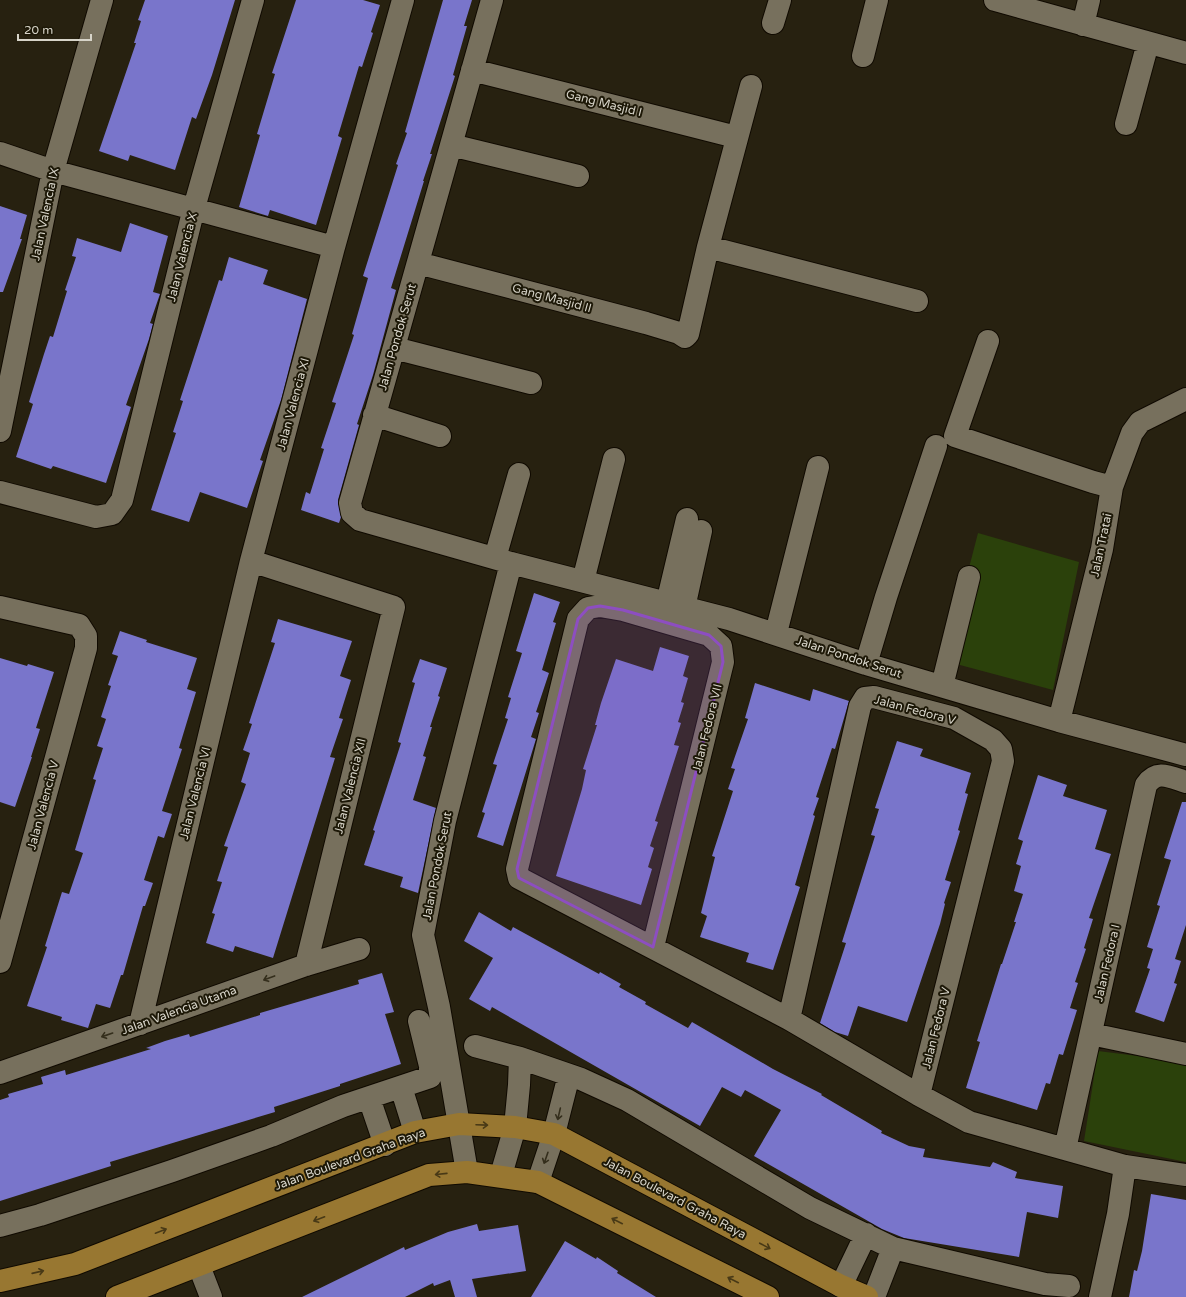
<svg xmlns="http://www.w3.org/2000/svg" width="1186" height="1297" viewBox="0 0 1186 1297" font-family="'Varela Round',sans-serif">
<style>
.green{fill:#2b410b}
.building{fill:#7975cb}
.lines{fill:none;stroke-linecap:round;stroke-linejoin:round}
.minor-casing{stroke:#100a00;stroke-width:24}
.major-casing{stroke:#100a00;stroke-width:24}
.minor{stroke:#77705d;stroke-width:22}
.major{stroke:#987731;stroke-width:22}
.oneway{stroke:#342e1c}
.oneway2{stroke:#483916}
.marked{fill:#8d4ec1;fill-opacity:0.2;stroke:#8d4ec1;stroke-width:3;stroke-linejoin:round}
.labels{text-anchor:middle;stroke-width:4;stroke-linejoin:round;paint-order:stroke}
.street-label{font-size:12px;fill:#d7d4c9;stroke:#1d1807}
</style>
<rect width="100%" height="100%" fill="#272110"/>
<path class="green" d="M 978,533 L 1079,562 L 1053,690 L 945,661 Z
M 1098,1051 L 1186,1062 L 1186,1162 L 1084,1141 Z"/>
<path class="building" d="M 145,0 L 235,0 L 212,75 L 196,119 L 192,117 L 175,170 L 130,155 L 128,161 L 99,151 L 136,43 L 134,43 L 141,21 L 138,20 Z
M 296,0 L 363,0 L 380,5 L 371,32 L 373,33 L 362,67 L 359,66 L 338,136 L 342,138 L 316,225 L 270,210 L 268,216 L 239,207 L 260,135 L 257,134 L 275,74 L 272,73 Z
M 443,0 L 472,0 L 464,26 L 467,26 L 453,75 L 455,76 L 430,154 L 432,154 L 423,181 L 424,181 L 391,288 L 396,290 L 373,375 L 357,424 L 359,425 L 338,500 L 341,517 L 339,523 L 301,510 L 306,492 L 310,494 L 324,449 L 321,448 L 336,403 L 332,402 L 354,335 L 352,334 L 368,278 L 363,276 L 398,165 L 396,164 L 407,133 L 405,132 Z
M 0,206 L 27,215 L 20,239 L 22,239 L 3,292 L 0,292 Z
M 130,223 L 168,236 L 153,292 L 160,294 L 150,323 L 153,324 L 149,339 L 126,405 L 131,407 L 106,483 L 53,466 L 51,469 L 16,457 L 33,404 L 29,402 L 44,354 L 50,336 L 53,337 L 67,291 L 65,290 L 76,257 L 72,256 L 77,238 L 121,252 Z
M 229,257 L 268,270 L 263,284 L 307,299 L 281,400 L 260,460 L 263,461 L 247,508 L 200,492 L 189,522 L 151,510 L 176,433 L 173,432 L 183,401 L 180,400 L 219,280 L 222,281 Z
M 534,593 L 560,602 L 553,622 L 556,623 L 542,670 L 549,673 L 536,712 L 539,713 L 531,737 L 536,739 L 503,846 L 477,837 L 485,813 L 482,812 L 497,765 L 493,764 L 508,719 L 505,718 L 511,698 L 508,697 L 522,653 L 516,651 Z
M 278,619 L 352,641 L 340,676 L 351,680 L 339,718 L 343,719 L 330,757 L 335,758 L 273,958 L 235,946 L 233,952 L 206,943 L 215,914 L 212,913 L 222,882 L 217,881 L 228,847 L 224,846 L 246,784 L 241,782 L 250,753 L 243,750 L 252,724 L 249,723 L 275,643 L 271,642 Z
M 120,631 L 147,640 L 146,642 L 197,658 L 187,689 L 196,692 L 179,748 L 182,749 L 162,811 L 172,814 L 164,838 L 158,836 L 144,880 L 153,883 L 145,906 L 143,906 L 123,975 L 121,975 L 110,1008 L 96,1004 L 88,1028 L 61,1020 L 62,1017 L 27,1006 L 47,947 L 45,946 L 62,892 L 69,894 L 83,853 L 75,850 L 96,780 L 93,779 L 103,748 L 97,746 L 106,719 L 101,717 L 111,686 L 108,685 L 118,656 L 112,654 Z
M 660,647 L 689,656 L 683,676 L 688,678 L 681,702 L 684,703 L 678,722 L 681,723 L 674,745 L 679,746 L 655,821 L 658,822 L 650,846 L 654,848 L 648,867 L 652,869 L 641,905 L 556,876 L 582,789 L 586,770 L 583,769 L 597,725 L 595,725 L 601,703 L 616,659 L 653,671 Z
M 0,658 L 27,666 L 28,664 L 54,672 L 36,728 L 40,729 L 31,757 L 32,757 L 15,807 L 0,802 Z
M 420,659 L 447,668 L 438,696 L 440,697 L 430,727 L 432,727 L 423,756 L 426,757 L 413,800 L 436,808 L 418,893 L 400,887 L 403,877 L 364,865 L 375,831 L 373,830 L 401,743 L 398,742 L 415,683 L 412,682 Z
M 755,683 L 810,701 L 813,689 L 849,701 L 835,749 L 832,748 L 816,797 L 819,798 L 813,815 L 815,816 L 795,885 L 800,887 L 773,970 L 746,962 L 749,953 L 700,937 L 707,916 L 701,913 L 715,857 L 712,856 L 733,791 L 728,789 L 735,769 L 731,768 L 748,719 L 745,718 Z
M 897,741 L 923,749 L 920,756 L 971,773 L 965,793 L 968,794 L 958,830 L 960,831 L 945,880 L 951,882 L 944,903 L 945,904 L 940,924 L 907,1022 L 858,1006 L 848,1036 L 835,1032 L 820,1023 L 846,943 L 842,942 L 875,836 L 871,835 L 879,809 L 875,808 Z
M 1038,775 L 1067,785 L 1063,796 L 1107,810 L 1095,849 L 1111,854 L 1089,918 L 1093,919 L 1084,948 L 1086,949 L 1075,982 L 1078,983 L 1070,1008 L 1077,1010 L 1063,1055 L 1059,1054 L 1050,1084 L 1046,1083 L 1037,1110 L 966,1088 L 980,1042 L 977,1041 L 1001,964 L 1002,964 L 1016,922 L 1014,922 L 1023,894 L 1014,891 L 1021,866 L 1016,864 L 1023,841 L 1018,839 Z
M 1182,802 L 1186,802 L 1186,925 L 1175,959 L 1181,961 L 1174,983 L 1177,984 L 1164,1022 L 1135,1012 L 1150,969 L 1147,968 L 1153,949 L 1147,947 L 1160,906 L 1157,905 L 1171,860 L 1164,858 Z
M 479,912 L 511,931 L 513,927 L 599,974 L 600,972 L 621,984 L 619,987 L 646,1002 L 645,1004 L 688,1028 L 692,1022 L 773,1069 L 822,1094 L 821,1095 L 882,1131 L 881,1133 L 909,1146 L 925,1149 L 923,1157 L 990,1167 L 993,1162 L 1017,1172 L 1015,1178 L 1063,1186 L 1058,1218 L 1027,1212 L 1019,1257 L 904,1238 L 882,1229 L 754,1156 L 781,1110 L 745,1090 L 741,1097 L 722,1087 L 700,1126 L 492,1007 L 490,1011 L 469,999 L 493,958 L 464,941 Z
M 382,973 L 394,1012 L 385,1014 L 401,1064 L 340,1084 L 340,1086 L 274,1107 L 275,1112 L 110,1162 L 111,1166 L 0,1201 L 0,1100 L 9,1097 L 8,1094 L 43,1084 L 41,1077 L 65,1070 L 66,1075 L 112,1061 L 151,1049 L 146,1048 L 165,1041 L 189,1034 L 190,1037 L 260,1015 L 260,1013 L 359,984 L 358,980 Z
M 1151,1194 L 1186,1200 L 1186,1297 L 1129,1297 L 1134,1270 L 1137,1271 L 1142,1251 Z
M 477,1224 L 479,1231 L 518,1225 L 526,1271 L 472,1279 L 477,1297 L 455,1297 L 450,1280 L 434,1286 L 433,1283 L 405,1297 L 302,1297 L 404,1247 L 405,1250 L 448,1232 Z
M 565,1241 L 596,1259 L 597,1257 L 618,1271 L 617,1273 L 656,1297 L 531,1297 Z"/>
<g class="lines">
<defs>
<path id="minor" d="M 492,0 L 350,503 L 352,513 L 360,520 L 511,563 L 729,619 L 866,664 L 1059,721 L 1186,755
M 995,0 L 1186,53
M 773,23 L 780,0
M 1083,25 L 1089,0
M 863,56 L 877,0
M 472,70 L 736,137
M 1126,124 L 1148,43
M 451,145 L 578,176
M 0,153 L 53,171 L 334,247 L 403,0
M 708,247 L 917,301
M 418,263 L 646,323 L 679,333 L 685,337 L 688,334 L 708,247 L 751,86
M 988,341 L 955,436 L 1093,482 L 1112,487
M 394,348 L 531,383
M 374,415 L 440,436
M 0,431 L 53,171 L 102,0
M 0,492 L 96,517 L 112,514 L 122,500 L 194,208 L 253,0
M 495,558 L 519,474
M 251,561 L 394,607 L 306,965
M 583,581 L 614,459
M 667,603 L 687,519
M 0,607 L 79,625 L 86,636 L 86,648 L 0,962
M 684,608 L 701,531
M 776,633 L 818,467
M 866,664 L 886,597 L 936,446
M 942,686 L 969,577
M 1059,721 L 1102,549 L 1112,487 L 1132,433 L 1140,422 L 1186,399
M 653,947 L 723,662 L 721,646 L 709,635 L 623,610 L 600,606 L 588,608 L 578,619 L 517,869 L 519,878 L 789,1019 L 919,1095 L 969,1122 L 1125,1166 L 1186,1175
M 789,1019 L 860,706 L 865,698 L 874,697 L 954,718 L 993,740 L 1001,749 L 1003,761 L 919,1095
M 140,1024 L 251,561 L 334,247
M 1091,1034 L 1186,1054
M 475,1046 L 520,1058 L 581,1079 L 627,1100 L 810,1208 L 893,1248 L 1045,1284 L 1069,1286
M 0,1073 L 306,965 L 359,949
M 401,1087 L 415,1132
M 369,1098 L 385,1145
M 1065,1149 L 1146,785 C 1157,769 1170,777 1186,782
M 467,1172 L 439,1007 L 423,935 L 445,821 L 511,563
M 501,1175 L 515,1127 L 519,1085 L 520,1058
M 538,1182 L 554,1134 L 569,1075
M 0,1226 L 40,1215 L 172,1171 L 271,1136 L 343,1106 L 430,1077 L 430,1066 L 419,1021
M 199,1266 L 211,1297
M 841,1286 L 866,1234
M 874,1297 L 893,1248
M 1100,1297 L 1118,1214 L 1125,1166"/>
<path id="major" d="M 0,1281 L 75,1264 L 415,1132 L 459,1124 L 515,1127 L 554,1134 L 841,1286 L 867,1297
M 117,1297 L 429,1175 L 467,1172 L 538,1182 L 768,1297"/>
</defs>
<use href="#minor" class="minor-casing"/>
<use href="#major" class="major-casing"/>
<use href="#minor" class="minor"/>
<use href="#major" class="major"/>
</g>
<defs><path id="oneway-shaft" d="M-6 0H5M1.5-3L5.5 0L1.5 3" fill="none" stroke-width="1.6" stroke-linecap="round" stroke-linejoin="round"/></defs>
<g class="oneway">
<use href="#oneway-shaft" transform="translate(269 978) rotate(160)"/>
<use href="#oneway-shaft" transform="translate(107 1035) rotate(161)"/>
<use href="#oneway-shaft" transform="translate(559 1114) rotate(103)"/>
<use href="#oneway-shaft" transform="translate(546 1158) rotate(109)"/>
</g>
<g class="oneway2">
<use href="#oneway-shaft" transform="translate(482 1125) rotate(2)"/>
<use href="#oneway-shaft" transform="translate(441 1174) rotate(174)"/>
<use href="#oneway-shaft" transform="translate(319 1219) rotate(159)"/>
<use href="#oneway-shaft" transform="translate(617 1221) rotate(-153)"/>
<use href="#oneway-shaft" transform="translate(161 1231) rotate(-21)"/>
<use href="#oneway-shaft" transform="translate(765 1246) rotate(28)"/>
<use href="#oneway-shaft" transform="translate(38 1272) rotate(-13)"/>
<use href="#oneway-shaft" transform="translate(733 1280) rotate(-153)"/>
</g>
<path class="marked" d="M 600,606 L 623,610 L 709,635 L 721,646 L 723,662 L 653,947 L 519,878 L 517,869 L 578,619 L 588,608 Z"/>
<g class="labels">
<g class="street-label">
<text transform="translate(604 103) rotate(14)" y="4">Gang Masjid I</text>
<text transform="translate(45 214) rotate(-78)" y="4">Jalan Valencia IX</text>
<text transform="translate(182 257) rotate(-76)" y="4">Jalan Valencia X</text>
<text transform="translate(552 298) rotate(15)" y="4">Gang Masjid II</text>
<text transform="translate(397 337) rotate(-74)" y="4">Jalan Pondok Serut</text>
<text transform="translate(293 404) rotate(-75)" y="4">Jalan Valencia XI</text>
<text transform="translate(1101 545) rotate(-78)" y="4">Jalan Tratai</text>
<text transform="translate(849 657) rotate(18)" y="4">Jalan Pondok Serut</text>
<text transform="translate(915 710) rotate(15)" y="4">Jalan Fedora V</text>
<text transform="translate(707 728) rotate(-76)" y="4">Jalan Fedora VII</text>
<text transform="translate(350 786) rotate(-76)" y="4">Jalan Valencia XII</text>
<text transform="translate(195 793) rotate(-76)" y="4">Jalan Valencia VI</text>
<text transform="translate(43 805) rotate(-75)" y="4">Jalan Valencia V</text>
<text transform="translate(437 866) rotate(-79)" y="4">Jalan Pondok Serut</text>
<text transform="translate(1107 963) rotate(-77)" y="4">Jalan Fedora I</text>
<text transform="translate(179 1010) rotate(-20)" y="4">Jalan Valencia Utama</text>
<text transform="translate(936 1028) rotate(-76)" y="4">Jalan Fedora V</text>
<text transform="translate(350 1159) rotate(-20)" y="4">Jalan Boulevard Graha Raya</text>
<text transform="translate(675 1198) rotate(28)" y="4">Jalan Boulevard Graha Raya</text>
</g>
</g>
<path d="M18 34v6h73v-6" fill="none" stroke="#d7d4c9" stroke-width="2"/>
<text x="24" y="34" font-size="12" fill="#d7d4c9" stroke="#1d1807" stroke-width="3" paint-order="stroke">20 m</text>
</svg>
